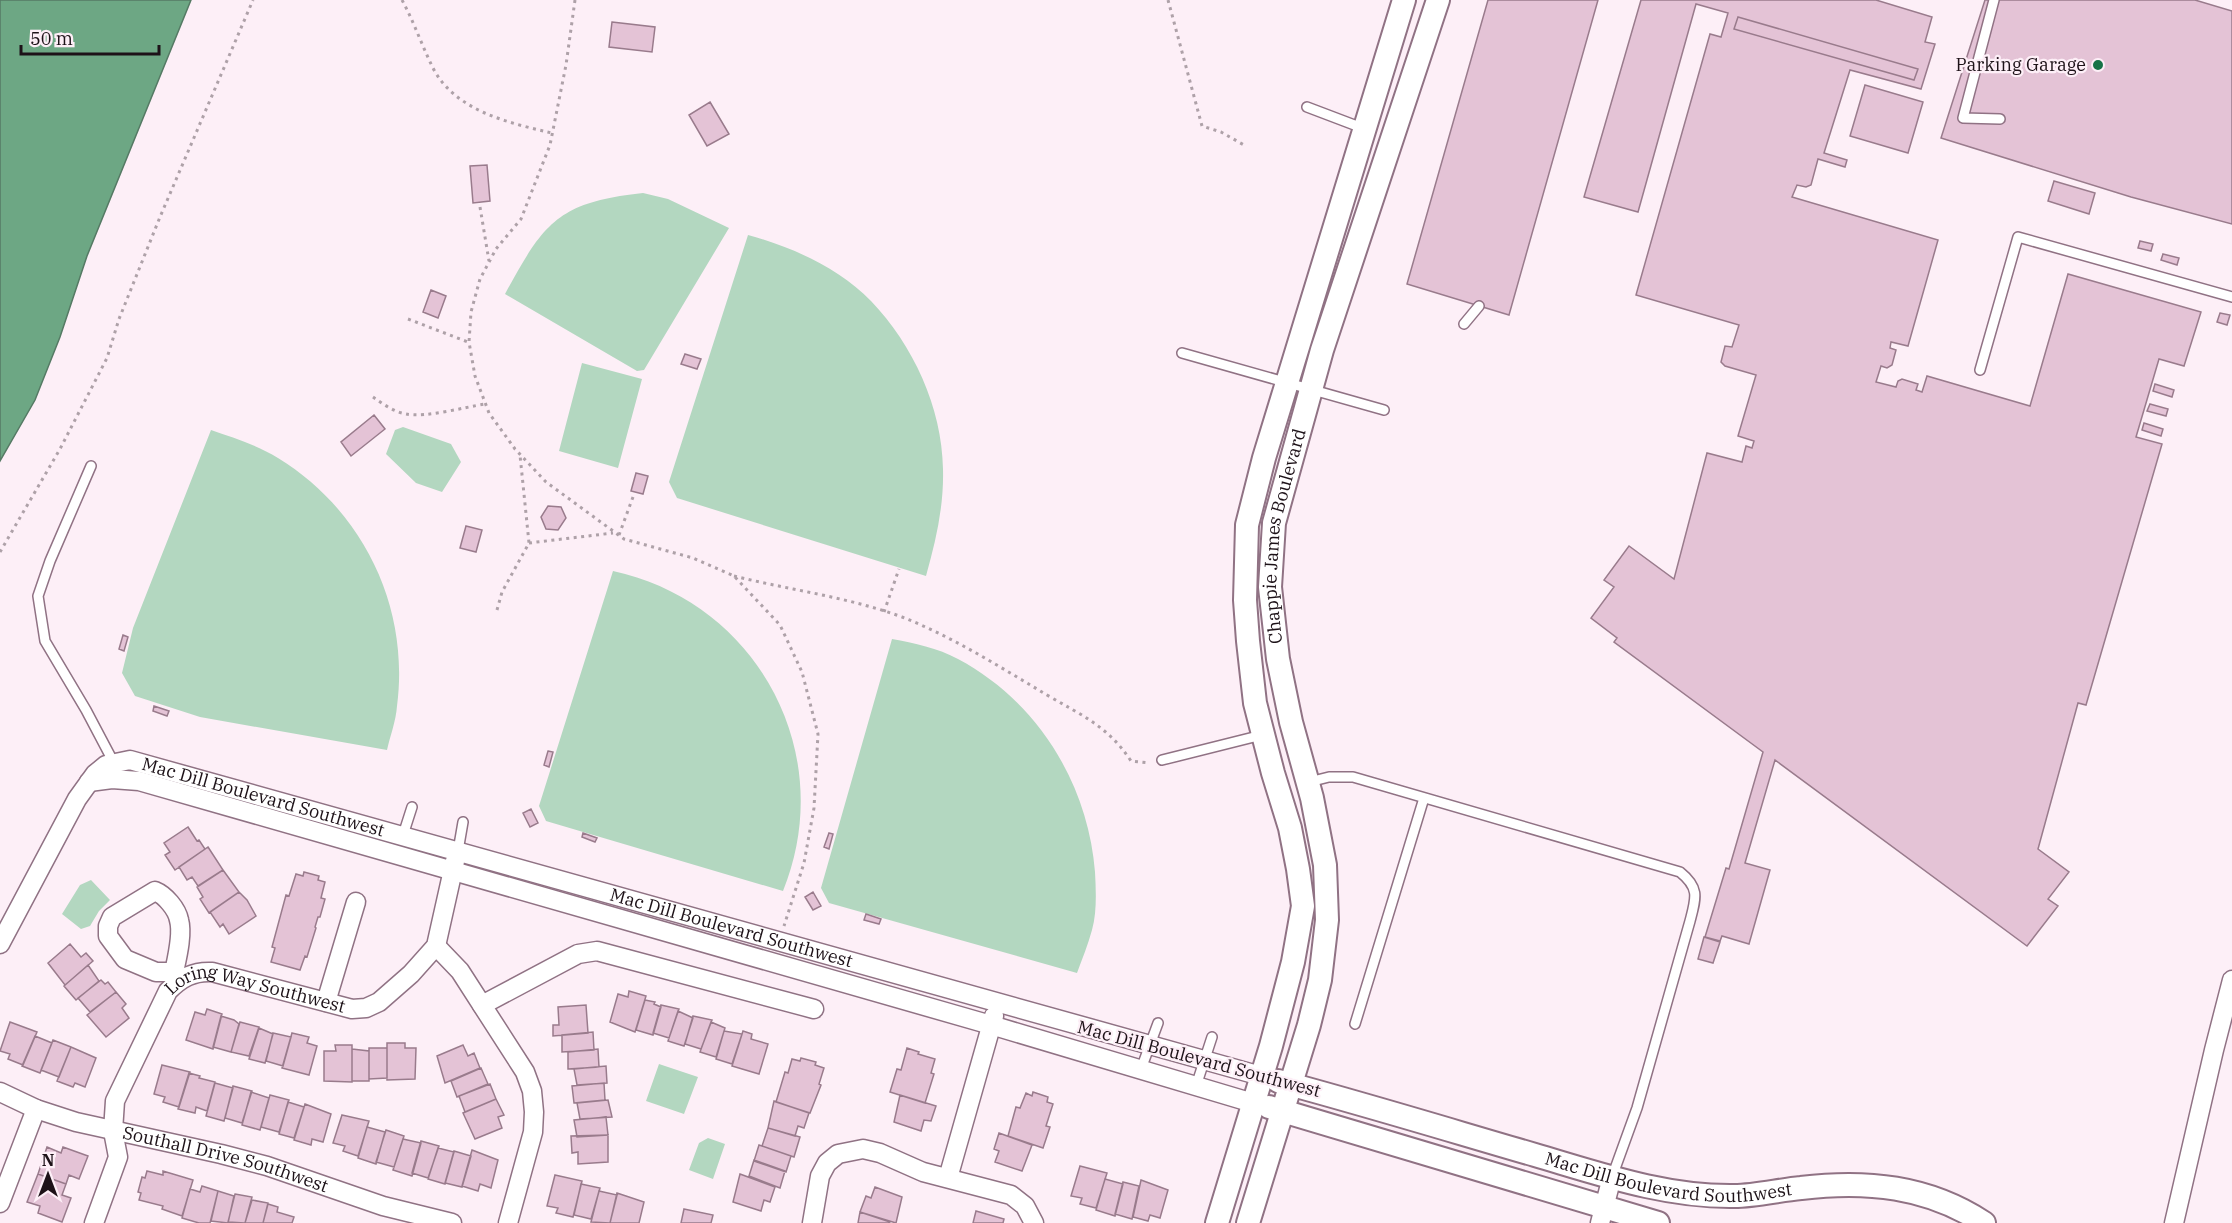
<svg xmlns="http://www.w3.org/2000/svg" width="2232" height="1223" viewBox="0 0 2232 1223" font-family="'IBM Plex Serif',serif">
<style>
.green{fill:#b3d7c0}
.water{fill:#6da784;stroke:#557a64;stroke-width:1.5}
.building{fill:#e4c3d6;stroke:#997b8c;stroke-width:1.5;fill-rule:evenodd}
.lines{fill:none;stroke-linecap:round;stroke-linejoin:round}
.service-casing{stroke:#907284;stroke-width:12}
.minor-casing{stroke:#907284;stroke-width:21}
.tertiary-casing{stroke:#907284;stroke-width:26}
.path{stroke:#aea1a8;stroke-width:3;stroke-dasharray:3 4.5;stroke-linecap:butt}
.service{stroke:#fff;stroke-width:9}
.minor{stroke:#fff;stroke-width:18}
.tertiary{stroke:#fff;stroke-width:22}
.poi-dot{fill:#177347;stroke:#fdeff7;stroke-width:2}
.labels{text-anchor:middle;stroke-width:4.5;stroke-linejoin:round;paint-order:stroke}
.poi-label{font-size:18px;fill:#1d1218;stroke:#fdeff7;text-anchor:end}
.street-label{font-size:18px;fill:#1d1218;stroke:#fdeff7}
</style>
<rect width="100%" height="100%" fill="#fdeff7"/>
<path class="green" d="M 643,193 L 668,199 L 729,228 L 644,370 L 637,371 L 505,294 C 544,222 559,202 643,193 Z
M 748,235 C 792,247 839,268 871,301 C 913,345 942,407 943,469 C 944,506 936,540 926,576 L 677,498 L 669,482 Z
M 582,363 L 642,379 L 618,468 L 559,451 Z
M 403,427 L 451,444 L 461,462 L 442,492 L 416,483 L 386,454 L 395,430 Z
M 211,430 C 234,438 257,445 278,458 C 363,510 410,607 397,706 C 396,721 390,736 387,750 L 200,717 L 135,696 L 122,673 L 133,628 Z
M 613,571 C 757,602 839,753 783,891 L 546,821 L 539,806 Z
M 892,639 C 914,643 938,648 958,659 C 1037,701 1088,783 1095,872 C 1096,891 1097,912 1092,930 C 1088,945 1082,959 1077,973 L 829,903 L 821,888 Z
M 91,880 L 110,900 L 99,911 L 90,926 L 81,929 L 62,914 L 80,885 Z
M 659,1064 L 698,1077 L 684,1114 L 646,1101 Z
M 708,1138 L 725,1144 L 713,1179 L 689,1170 L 699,1143 Z"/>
<path class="water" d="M 0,0 L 191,0 L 87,256 L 60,337 L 35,400 L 0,461 Z"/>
<path class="building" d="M 1488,0 L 1598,0 L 1509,315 L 1407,284 Z
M 1641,0 L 1876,0 L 1932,17 L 1925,42 L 1935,44 L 1921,89 L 1850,70 L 1824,153 L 1847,160 L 1845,167 L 1818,159 L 1811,185 L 1806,187 L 1797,185 L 1792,197 L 1938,240 L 1908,346 L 1891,342 L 1890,348 L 1896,350 L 1892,365 L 1887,368 L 1881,366 L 1876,382 L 1896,387 L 1898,381 L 1902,379 L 1918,384 L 1916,390 L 1922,392 L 1927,376 L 2030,406 L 2068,274 L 2201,312 L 2184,366 L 2159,359 L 2136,437 L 2162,444 L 2086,705 L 2078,703 L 2038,849 L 2069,872 L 2048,899 L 2058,906 L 2027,946 L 1775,760 L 1745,863 L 1770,870 L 1749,944 L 1722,936 L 1720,941 L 1705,937 L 1726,868 L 1729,869 L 1763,752 L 1614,642 L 1617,638 L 1591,618 L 1614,587 L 1604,580 L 1629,546 L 1674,579 L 1707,453 L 1742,462 L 1746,446 L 1752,448 L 1754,441 L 1738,436 L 1756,375 L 1725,366 L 1721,362 L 1725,346 L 1732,347 L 1739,325 L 1636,295 L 1710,34 L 1721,37 L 1728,13 L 1696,4 L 1638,212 L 1584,197 ZM 1738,17 L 1918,69 L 1914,80 L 1734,29 Z
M 1985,0 L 2195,0 L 2232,11 L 2232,224 L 2131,197 L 1941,138 Z
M 1738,17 L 1918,69 L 1914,80 L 1734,29 Z
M 612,22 L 655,27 L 652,52 L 609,47 Z
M 1865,85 L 1923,102 L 1908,153 L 1850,136 Z
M 710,102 L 729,134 L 707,146 L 689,115 Z
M 487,165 L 490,201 L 473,203 L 470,166 Z
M 2054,181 L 2095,193 L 2089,214 L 2048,201 Z
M 2140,241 L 2153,244 L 2151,251 L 2138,248 Z
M 2163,254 L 2179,258 L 2177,265 L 2161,260 Z
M 431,290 L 446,296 L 438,318 L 423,312 Z
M 2220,313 L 2230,315 L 2227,325 L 2217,322 Z
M 685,354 L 701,359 L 697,369 L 681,364 Z
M 2155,384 L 2174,390 L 2172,397 L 2153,391 Z
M 2150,404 L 2168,409 L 2166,416 L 2147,411 Z
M 374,415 L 385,429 L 351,456 L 341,442 Z
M 2144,423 L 2163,429 L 2161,436 L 2142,430 Z
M 636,473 L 648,476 L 643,494 L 631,491 Z
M 548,506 L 561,507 L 566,518 L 558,530 L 546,529 L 541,517 Z
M 466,526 L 482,530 L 476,552 L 460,548 Z
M 123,635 L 128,637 L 124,651 L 119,649 Z
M 154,706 L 169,711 L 167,716 L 153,711 Z
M 548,751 L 553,752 L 549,767 L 544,765 Z
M 531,809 L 538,823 L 530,827 L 523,813 Z
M 188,827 L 197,841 L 199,840 L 205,849 L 175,870 L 165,855 L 170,852 L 164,843 Z
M 583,833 L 597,838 L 595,842 L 582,837 Z
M 829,833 L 833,834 L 829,849 L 824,847 Z
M 208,847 L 223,870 L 198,886 L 192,877 L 187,880 L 179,867 Z
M 223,870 L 239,892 L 209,913 L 200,899 L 203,897 L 197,887 Z
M 304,872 L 319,876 L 318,880 L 325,882 L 321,898 L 325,899 L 320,917 L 318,917 L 315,927 L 316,928 L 307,957 L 305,956 L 300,970 L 271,962 L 275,948 L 272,947 L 286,895 L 289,896 L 296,874 L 303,876 Z
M 239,892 L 247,900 L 256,916 L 229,934 L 223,924 L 220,927 L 210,912 Z
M 813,892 L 821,906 L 813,910 L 805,897 Z
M 866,914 L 881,919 L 879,924 L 864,920 Z
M 1704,937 L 1720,942 L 1713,963 L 1698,959 Z
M 70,944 L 81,957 L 86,953 L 93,961 L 65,985 L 48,963 Z
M 88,965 L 99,981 L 76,1000 L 64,986 Z
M 101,980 L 105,984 L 108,982 L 116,992 L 90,1012 L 78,998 Z
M 629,991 L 646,996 L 635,1032 L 610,1022 L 618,994 L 628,997 Z
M 116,992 L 126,1004 L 122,1008 L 129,1018 L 106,1037 L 87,1015 Z
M 645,1000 L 655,1002 L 654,1004 L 661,1007 L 653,1035 L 636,1030 Z
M 586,1005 L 588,1033 L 553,1036 L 553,1025 L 559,1025 L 558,1007 Z
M 661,1005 L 679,1009 L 669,1038 L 653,1033 Z
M 207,1009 L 222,1014 L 213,1049 L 186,1040 L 195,1012 L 205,1015 Z
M 678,1011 L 693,1018 L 684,1046 L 668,1041 Z
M 221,1016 L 234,1020 L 239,1024 L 231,1052 L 213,1047 Z
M 693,1016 L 712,1020 L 701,1049 L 685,1044 Z
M 10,1022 L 37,1032 L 23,1065 L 8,1059 L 10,1054 L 0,1051 Z
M 240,1022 L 259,1027 L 249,1056 L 231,1052 Z
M 711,1022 L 725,1028 L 716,1057 L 700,1052 Z
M 259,1028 L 273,1034 L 265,1063 L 249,1059 Z
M 724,1031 L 742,1034 L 732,1064 L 716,1059 Z
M 743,1031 L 752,1034 L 751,1039 L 768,1044 L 759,1074 L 732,1066 Z
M 593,1032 L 594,1050 L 562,1052 L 562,1035 Z
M 273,1033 L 291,1037 L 283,1066 L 266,1061 Z
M 292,1033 L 309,1037 L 307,1043 L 317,1046 L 309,1075 L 282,1068 Z
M 35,1036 L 52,1043 L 40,1073 L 22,1066 Z
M 53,1040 L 71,1047 L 59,1077 L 41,1070 Z
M 387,1043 L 405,1043 L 405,1048 L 416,1048 L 415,1079 L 387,1080 Z
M 335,1045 L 352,1045 L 352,1082 L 324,1081 L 324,1051 L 336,1051 Z
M 463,1045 L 468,1056 L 474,1053 L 480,1068 L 445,1083 L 437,1056 Z
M 71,1047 L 96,1058 L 85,1087 L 75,1083 L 73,1087 L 57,1081 Z
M 369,1048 L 387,1048 L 387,1078 L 369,1079 Z
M 907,1048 L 919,1052 L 918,1054 L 935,1059 L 931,1073 L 934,1074 L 925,1103 L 890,1092 L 897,1069 L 901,1070 Z
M 352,1049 L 369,1051 L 369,1081 L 352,1081 Z
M 598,1049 L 599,1067 L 568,1069 L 568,1052 Z
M 801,1058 L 816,1062 L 815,1065 L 824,1068 L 819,1084 L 821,1085 L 810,1113 L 776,1102 L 785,1072 L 788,1073 L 792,1059 L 800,1061 Z
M 162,1065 L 190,1072 L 179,1107 L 163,1102 L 165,1097 L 154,1094 Z
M 606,1066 L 607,1083 L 577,1085 L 574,1069 Z
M 481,1068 L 488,1084 L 457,1097 L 451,1081 Z
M 189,1073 L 200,1076 L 199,1078 L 215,1082 L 207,1111 L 196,1107 L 195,1113 L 178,1109 Z
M 215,1083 L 233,1088 L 224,1121 L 206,1116 Z
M 604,1083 L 605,1100 L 574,1103 L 572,1086 Z
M 490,1084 L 496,1099 L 465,1112 L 459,1096 Z
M 233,1086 L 252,1091 L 242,1123 L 225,1118 Z
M 251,1092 L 269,1098 L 260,1130 L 242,1125 Z
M 1033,1092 L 1048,1097 L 1047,1102 L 1053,1104 L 1046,1126 L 1050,1127 L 1043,1148 L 1008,1136 L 1016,1107 L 1020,1108 L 1026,1093 L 1032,1096 Z
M 270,1095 L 289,1100 L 279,1132 L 261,1127 Z
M 900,1095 L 936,1106 L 931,1121 L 924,1120 L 921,1131 L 894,1122 Z
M 496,1099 L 504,1115 L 498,1117 L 502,1128 L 475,1139 L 463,1113 Z
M 608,1100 L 612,1117 L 580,1119 L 577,1103 Z
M 774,1101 L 809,1113 L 804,1128 L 798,1126 L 795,1136 L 768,1128 Z
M 288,1102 L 304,1107 L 294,1138 L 279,1134 Z
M 305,1104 L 331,1114 L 323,1142 L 312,1139 L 311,1145 L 294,1140 Z
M 342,1115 L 369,1121 L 358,1156 L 343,1151 L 345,1146 L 333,1143 Z
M 606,1117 L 608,1135 L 577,1137 L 574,1120 Z
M 367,1127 L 385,1132 L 376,1164 L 358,1158 Z
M 768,1128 L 800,1137 L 794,1157 L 762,1146 Z
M 386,1130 L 404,1136 L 394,1167 L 376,1162 Z
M 999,1133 L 1032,1145 L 1022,1171 L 995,1162 L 999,1151 L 994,1149 Z
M 608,1135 L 608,1162 L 578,1164 L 578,1152 L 572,1153 L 571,1136 Z
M 403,1139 L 421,1143 L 412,1176 L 393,1170 Z
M 421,1141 L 439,1146 L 428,1178 L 412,1173 Z
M 759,1145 L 791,1156 L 786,1172 L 754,1161 Z
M 47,1147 L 61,1153 L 63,1147 L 88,1156 L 79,1179 L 69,1175 L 66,1184 L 38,1174 Z
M 438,1148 L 454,1152 L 445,1184 L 428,1179 Z
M 472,1150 L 498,1160 L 491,1188 L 480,1184 L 478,1191 L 462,1186 Z
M 454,1151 L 471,1156 L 462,1187 L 445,1183 Z
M 754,1160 L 785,1171 L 780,1188 L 749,1176 Z
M 1080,1166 L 1107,1173 L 1096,1208 L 1080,1204 L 1082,1198 L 1071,1196 Z
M 147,1171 L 163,1175 L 163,1171 L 193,1180 L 182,1216 L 162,1209 L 163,1206 L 139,1200 L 141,1193 L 138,1192 L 142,1177 L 145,1178 Z
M 38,1174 L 66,1184 L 62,1195 L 71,1198 L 62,1222 L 38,1213 L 40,1206 L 27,1202 Z
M 740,1174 L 775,1187 L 770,1202 L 764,1200 L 761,1211 L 733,1202 Z
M 555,1175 L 582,1181 L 573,1217 L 556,1213 L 558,1208 L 547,1206 Z
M 1105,1179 L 1123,1184 L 1115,1216 L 1096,1210 Z
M 1141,1180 L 1168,1190 L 1160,1218 L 1150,1215 L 1148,1221 L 1133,1217 Z
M 1123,1182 L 1139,1186 L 1132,1219 L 1115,1214 Z
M 581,1184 L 600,1188 L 591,1219 L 574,1215 Z
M 202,1186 L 218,1191 L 210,1223 L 199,1223 L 182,1218 L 190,1189 L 200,1192 Z
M 875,1187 L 902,1197 L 896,1223 L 860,1212 L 866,1196 L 871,1198 Z
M 218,1191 L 234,1196 L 228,1223 L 211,1221 Z
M 599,1191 L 617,1195 L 610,1223 L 591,1222 Z
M 617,1193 L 644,1202 L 639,1223 L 610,1223 Z
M 235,1194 L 252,1197 L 245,1223 L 228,1222 Z
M 252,1200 L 268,1203 L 263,1223 L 245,1223 Z
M 268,1204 L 278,1207 L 277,1212 L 294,1217 L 292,1223 L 263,1223 Z
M 684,1209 L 713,1215 L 711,1223 L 681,1223 Z
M 976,1211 L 1004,1219 L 1003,1223 L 973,1223 Z
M 860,1212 L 890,1222 L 889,1223 L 858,1223 Z"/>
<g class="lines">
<defs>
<path id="service" d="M 1994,0 L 1963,118 L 2000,119
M 1307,107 L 1365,129
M 1464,324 L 1479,306
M 1182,353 L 1384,410
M 1980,370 L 2018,237 L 2232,297
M 91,466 L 50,561 L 38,596 L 45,641 L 86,710 L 114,763
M 1162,760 L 1262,735
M 1309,782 L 1329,777 L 1353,777 L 1680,872 C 1700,888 1696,898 1690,921 L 1637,1108 L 1612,1177
M 403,835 L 412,807
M 458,851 L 463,822
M 1355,1024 L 1424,798
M 1141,1069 L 1158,1023
M 1196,1086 L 1212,1037"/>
<g id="minor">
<path d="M 89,782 L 112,779 L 139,781 L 991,1025 L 1253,1103"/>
<path id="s1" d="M 0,944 L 77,799 L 95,774 L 106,765 L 130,760 L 1261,1076"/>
<path d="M 436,946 L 460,971 L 525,1072 L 532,1091 L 534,1112 L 533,1132 L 508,1223"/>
<path d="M 174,972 L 156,972 L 125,959 L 108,936 L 108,926 L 112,917 L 155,891 C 165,895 177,909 179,920 C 183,934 177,958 174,972 L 178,980"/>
<path d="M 326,1002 L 356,902"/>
<path d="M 482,1005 L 578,954 L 597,951 L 814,1009"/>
<path id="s2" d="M 0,1092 L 36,1109 L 76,1122 L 221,1154 L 267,1166 L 383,1206 L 452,1223"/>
<path d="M 948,1178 L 994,1016"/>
<path d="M 0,1203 L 36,1109"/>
<path id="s3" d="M 94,1223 L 118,1157 L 113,1131 L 115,1101 L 168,991 C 181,978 193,971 212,972 L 352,1009 L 366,1008 L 379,1002 L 411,974 L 436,946 L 455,861"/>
<path d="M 812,1223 L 820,1176 L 827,1163 L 838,1154 L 863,1149 L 880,1153 L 923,1172 L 1011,1195 L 1025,1206 L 1034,1223"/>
<path d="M 1600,1223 L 1612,1177"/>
<path d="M 2174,1223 L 2214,1050 L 2232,980"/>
</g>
<g id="tertiary">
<path id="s4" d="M 1278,1081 C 1364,1104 1449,1130 1535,1155 C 1600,1174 1665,1197 1734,1196 C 1756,1196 1779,1190 1801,1188 C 1866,1180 1928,1186 1984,1223"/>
<path d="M 1269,1107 L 1658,1223"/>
<path d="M 1217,1223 L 1271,1046 L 1293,962 L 1303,906 L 1298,869 L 1290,828 L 1273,773 L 1255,703 L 1248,641 L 1245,600 L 1247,525 L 1264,458 L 1404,0"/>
<path id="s5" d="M 1248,1223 L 1309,1025 L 1320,980 L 1327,920 L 1325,865 L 1312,798 L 1291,722 L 1278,659 L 1270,587 L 1274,523 L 1322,350 L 1438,0"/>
</g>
</defs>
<use href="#service" class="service-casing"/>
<use href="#minor" class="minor-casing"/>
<use href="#tertiary" class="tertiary-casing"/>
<path class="path" d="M 402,0 C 414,22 422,46 433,68 C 455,111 509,123 552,133
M 575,0 L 566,65 L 550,145 L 521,219 L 496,249 L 480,279 L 471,312 L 469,342 L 475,376 L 489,413 L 515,449 L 546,482 L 624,539 L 693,558 L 734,576 L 780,625 L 802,672 L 818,734 L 814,808 L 804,863 L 784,926
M 1168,0 L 1202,126 L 1221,132 L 1244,145
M 480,207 L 489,261
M 408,319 L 468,342
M 373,397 C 383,404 394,412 406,414 C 426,418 465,407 485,404
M 619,535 L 633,497
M 529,543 L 613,533
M 0,552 L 60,449 L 107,358 L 119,319 L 160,217 L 253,0
M 734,576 C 790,590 848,597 902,617 C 953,637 1000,667 1047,695 C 1081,715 1108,726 1131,761 L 1149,763
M 497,610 L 502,592 L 529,543 L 520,455
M 884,612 L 899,569"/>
<use href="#service" class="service"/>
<use href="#minor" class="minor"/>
<use href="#tertiary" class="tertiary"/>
</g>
<circle class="poi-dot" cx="2098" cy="65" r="6"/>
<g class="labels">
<g class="poi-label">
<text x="2086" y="71">Parking Garage</text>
</g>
<g class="street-label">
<text dy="6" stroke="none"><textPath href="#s5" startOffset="705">Chappie James Boulevard</textPath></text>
<text dy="6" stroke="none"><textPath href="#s1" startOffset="372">Mac Dill Boulevard Southwest</textPath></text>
<text dy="6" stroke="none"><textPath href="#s1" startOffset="858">Mac Dill Boulevard Southwest</textPath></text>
<text dy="6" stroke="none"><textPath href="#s3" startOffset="342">Loring Way Southwest</textPath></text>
<text transform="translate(1199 1059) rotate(15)" y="6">Mac Dill Boulevard Southwest</text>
<text dy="6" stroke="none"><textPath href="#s2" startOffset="236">Southall Drive Southwest</textPath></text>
<text dy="6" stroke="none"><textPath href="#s4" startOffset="404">Mac Dill Boulevard Southwest</textPath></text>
</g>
</g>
<g transform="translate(48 1175)" stroke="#fdeff7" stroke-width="4.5" paint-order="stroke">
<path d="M0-4.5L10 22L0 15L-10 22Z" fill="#1d1218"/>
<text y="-9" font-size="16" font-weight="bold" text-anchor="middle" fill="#1d1218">N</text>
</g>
<path d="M21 45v9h138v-9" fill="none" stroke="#1d1218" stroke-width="3"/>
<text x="30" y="45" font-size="18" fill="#1d1218" stroke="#fdeff7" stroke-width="4.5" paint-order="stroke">50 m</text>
</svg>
